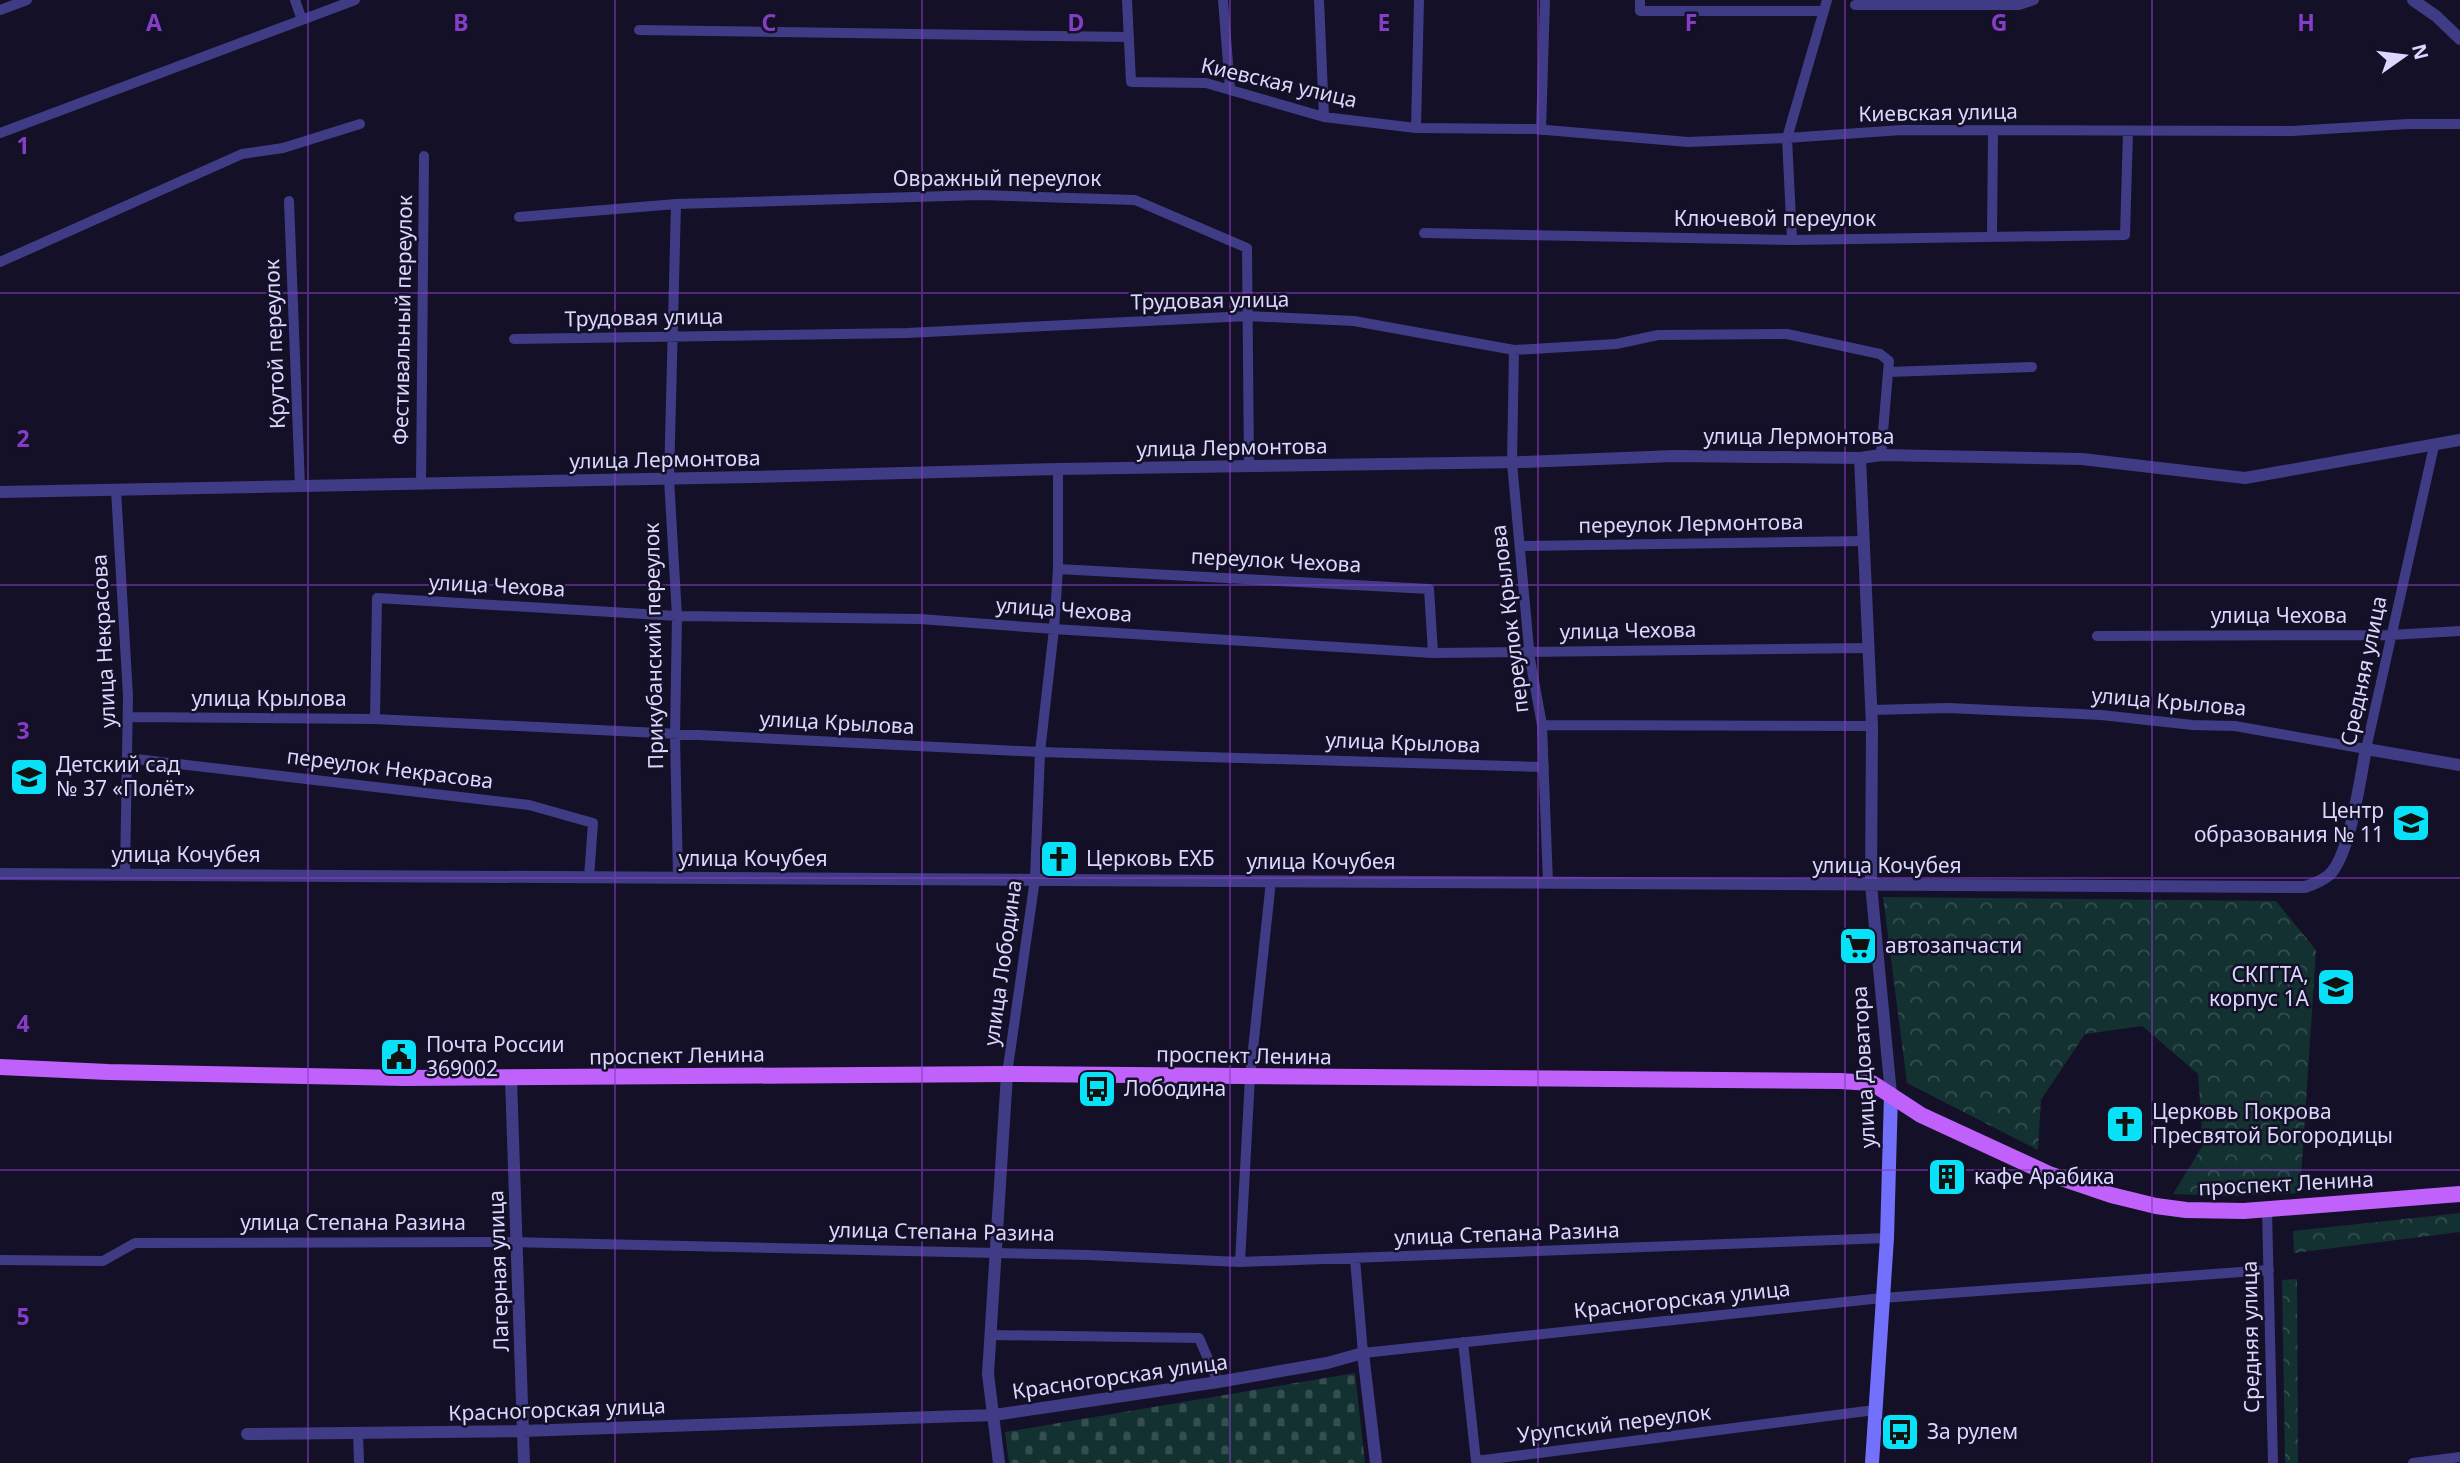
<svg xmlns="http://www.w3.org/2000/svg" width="2460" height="1463" viewBox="0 0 2460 1463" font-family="'Noto Sans',sans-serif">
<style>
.forest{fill:url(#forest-crowns)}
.cemetery{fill:url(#cemetery-stones)}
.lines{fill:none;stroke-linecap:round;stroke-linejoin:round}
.minor{stroke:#3f3c85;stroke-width:10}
.tertiary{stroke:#3f3c85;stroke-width:12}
.secondary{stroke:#7370fc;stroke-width:14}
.primary{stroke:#c161fb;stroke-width:16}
.grid{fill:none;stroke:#853dc5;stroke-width:2;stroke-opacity:0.55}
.labels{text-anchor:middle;stroke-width:5;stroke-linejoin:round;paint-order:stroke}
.street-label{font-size:21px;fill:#dbd7fe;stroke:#141027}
.poi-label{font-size:21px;fill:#dbd7fe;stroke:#141027;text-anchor:start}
.grid-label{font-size:23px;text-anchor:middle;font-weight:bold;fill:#853dc5;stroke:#141027;stroke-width:5;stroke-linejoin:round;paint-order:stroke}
</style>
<defs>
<pattern id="forest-crowns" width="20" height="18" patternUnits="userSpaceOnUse" patternTransform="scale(1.75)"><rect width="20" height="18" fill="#133130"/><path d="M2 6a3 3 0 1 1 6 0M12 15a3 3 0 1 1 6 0" fill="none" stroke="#354e4f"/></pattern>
<pattern id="cemetery-stones" width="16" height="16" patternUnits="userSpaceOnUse" patternTransform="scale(1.75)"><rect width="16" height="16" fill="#133130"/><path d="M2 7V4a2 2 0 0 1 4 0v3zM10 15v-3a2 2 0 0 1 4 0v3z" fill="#354e4f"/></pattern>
</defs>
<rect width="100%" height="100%" fill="#141027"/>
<path class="forest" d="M 1883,897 L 2276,901 L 2316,950 L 2300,1193 L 2230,1196 L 2173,1194 L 2203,1145 L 2198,1074 L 2142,1026 L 2085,1034 L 2041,1100 L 2038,1150 L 1907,1083 Z
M 2460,1213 L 2460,1232 L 2294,1253 L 2293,1231 Z
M 2297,1279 L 2298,1463 L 2285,1463 L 2282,1280 Z"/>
<path class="cemetery" d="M 1355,1373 L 1365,1463 L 1009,1463 L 1005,1432 Z"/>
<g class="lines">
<path class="minor" d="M 295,0 L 302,20
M 1127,0 L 1131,82 L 1206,83 L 1324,117 L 1416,128 L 1534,129 L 1688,142 L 1787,138 L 1902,130 L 2292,131 L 2408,124 L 2460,124
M 1223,0 L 1230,89
M 1319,0 L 1324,117
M 1640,0 L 1640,11 L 1823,11
M 1855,5 L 2019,5 L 2034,0
M 0,10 L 27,0
M 639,30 L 1129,37
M 1416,128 L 1419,0
M 1541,130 L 1545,0
M 0,133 L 355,0
M 289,201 L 300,486
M 676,204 L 669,479 L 677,616 L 675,735 L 678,878
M 519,217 L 676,204 L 981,195 L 1135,200 L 1247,248 L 1249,467
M 1424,233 L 1792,240 L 2125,235 L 2128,131
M 1992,237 L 1993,132
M 1792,240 L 1787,138 L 1827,0
M 0,262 L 242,154 L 283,148 L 360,124
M 514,339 L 907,333 L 1248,316 L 1354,321 L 1514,350 L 1616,344 L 1658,335 L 1787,334 L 1880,354 L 1889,361 L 1881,455
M 1514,350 L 1512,463 L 1530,659 L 1542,725 L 1548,883
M 1888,372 L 2032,367
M 421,484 L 424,156
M 116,490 L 128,696 L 125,874
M 1520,546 L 1864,541
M 1058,569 L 1429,589 L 1433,653
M 2097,636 L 2391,635 L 2460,631
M 1871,710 L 1948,708 L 2101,715 L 2193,725 L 2235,726 L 2366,749 L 2434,446
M 128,717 L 375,719 L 1040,752 L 1544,767
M 375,719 L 377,598 L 677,616 L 920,619 L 1054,629 L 1433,653 L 1868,648
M 1542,725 L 1872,726
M 127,758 L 529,805 L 593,823 L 589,877
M 1007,1074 L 1035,879 L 1040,752 L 1054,629 L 1058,569 L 1058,469
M 2267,1210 L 2273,1463
M 1355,1259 L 1363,1353 L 1882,1298 L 2269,1270
M 0,1260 L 103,1261 L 135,1243 L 507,1242 L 1088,1255 L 1240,1262 L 1887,1238
M 1240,1262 L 1250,1077 L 1271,881
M 990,1335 L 1199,1338 L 1218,1382
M 1463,1342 L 1476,1461 L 1875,1410
M 358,1433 L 359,1463
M 2413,1463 L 2460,1457"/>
<path class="tertiary" d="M 2413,0 L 2436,16 L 2460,39
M 1860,458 L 1872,726 L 1871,885 L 1891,1094
M 0,492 L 750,477 L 1058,469 L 1521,462 L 1674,456 L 1860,458 L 1881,455 L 2082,459 L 2245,478 L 2460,440
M 0,874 L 2305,887 C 2314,884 2322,881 2329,875 C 2350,856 2360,779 2366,749 L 2460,765
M 511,1079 L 524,1463
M 247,1434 L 522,1431 L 994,1415 L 1218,1382 L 1327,1363 L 1363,1353 L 1376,1463
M 999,1463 L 988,1374 L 1007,1074"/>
<path class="secondary" d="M 1872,1463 L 1887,1238 L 1891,1094"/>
<path class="primary" d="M 0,1067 L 108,1072 L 405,1078 L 1007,1074 L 1840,1081 L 1872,1083 L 1921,1115 L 2049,1174 L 2111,1195 L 2156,1206 L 2186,1210 L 2244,1211 L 2460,1194"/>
</g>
<path class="grid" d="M 308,0 L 308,1463M 615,0 L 615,1463M 922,0 L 922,1463M 1230,0 L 1230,1463M 1538,0 L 1538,1463M 1845,0 L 1845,1463M 2152,0 L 2152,1463M 0,293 L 2460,293M 0,585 L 2460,585M 0,878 L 2460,878M 0,1170 L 2460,1170"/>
<defs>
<symbol id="school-square" viewBox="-11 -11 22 22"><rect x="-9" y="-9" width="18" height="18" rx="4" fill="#08e2f9" stroke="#141027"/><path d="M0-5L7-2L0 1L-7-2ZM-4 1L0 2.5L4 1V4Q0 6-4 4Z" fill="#111"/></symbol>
<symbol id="church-square" viewBox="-11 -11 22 22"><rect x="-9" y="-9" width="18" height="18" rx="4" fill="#08e2f9" stroke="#141027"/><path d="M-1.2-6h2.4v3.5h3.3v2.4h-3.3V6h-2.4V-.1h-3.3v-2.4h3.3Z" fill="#111"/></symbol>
<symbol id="supermarket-square" viewBox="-11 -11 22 22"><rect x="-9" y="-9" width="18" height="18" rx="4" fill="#08e2f9" stroke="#141027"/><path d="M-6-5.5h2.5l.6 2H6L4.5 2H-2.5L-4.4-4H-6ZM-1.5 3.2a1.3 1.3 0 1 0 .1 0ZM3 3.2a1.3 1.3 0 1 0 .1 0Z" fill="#111"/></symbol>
<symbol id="university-square" viewBox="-11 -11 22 22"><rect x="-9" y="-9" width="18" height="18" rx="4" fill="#08e2f9" stroke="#141027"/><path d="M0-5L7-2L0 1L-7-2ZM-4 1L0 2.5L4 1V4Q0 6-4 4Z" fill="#111"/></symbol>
<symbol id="civic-square" viewBox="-11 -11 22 22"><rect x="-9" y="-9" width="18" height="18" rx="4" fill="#08e2f9" stroke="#141027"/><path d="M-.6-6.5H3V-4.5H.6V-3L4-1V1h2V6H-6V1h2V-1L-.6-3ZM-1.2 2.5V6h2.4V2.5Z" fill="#111"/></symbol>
<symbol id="bus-square" viewBox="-11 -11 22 22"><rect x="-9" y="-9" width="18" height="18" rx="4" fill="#08e2f9" stroke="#141027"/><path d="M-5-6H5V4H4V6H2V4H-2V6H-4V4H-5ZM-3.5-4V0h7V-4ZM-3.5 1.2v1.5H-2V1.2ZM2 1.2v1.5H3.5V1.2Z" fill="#111"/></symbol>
<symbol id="building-square" viewBox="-11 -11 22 22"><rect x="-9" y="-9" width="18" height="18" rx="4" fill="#08e2f9" stroke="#141027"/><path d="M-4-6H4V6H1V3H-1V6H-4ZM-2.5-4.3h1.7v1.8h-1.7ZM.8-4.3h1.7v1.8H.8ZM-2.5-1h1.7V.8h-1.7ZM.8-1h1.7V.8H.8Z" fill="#111"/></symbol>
</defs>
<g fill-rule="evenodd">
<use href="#school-square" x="7" y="755" width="44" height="44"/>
<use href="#school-square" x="2389" y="801" width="44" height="44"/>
<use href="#church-square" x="1037" y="837" width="44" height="44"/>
<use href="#supermarket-square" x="1836" y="924" width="44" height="44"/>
<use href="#university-square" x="2314" y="965" width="44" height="44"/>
<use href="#civic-square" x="377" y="1035" width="44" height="44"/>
<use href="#bus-square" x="1075" y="1067" width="44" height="44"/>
<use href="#church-square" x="2103" y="1102" width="44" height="44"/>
<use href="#building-square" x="1925" y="1155" width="44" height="44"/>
<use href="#bus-square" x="1878" y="1410" width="44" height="44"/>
</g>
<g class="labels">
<g class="street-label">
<text transform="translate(1279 83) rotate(13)" y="7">Киевская улица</text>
<text transform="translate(1938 113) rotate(-1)" y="7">Киевская улица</text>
<text x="997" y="186">Овражный переулок</text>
<text x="1775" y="226">Ключевой переулок</text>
<text transform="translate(1210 301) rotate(-1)" y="7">Трудовая улица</text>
<text transform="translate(644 318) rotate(-1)" y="7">Трудовая улица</text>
<text transform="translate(403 320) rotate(-89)" y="7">Фестивальный переулок</text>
<text transform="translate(275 344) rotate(-92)" y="7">Крутой переулок</text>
<text x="1799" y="444">улица Лермонтова</text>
<text transform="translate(1232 448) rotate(-1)" y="7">улица Лермонтова</text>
<text transform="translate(665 460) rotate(-1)" y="7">улица Лермонтова</text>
<text transform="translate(1691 524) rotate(-1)" y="7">переулок Лермонтова</text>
<text transform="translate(1276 561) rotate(3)" y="7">переулок Чехова</text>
<text transform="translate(497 586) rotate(3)" y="7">улица Чехова</text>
<text transform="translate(1064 610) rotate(4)" y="7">улица Чехова</text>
<text x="2279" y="623">улица Чехова</text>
<text transform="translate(1510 619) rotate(-97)" y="7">переулок Крылова</text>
<text transform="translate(1628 631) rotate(-1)" y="7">улица Чехова</text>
<text transform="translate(104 641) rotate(-93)" y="7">улица Некрасова</text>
<text transform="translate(654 646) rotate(-91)" y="7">Прикубанский переулок</text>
<text transform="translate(2364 671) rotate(-78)" y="7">Средняя улица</text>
<text x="269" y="706">улица Крылова</text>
<text transform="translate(2169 702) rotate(5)" y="7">улица Крылова</text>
<text transform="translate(837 723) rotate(3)" y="7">улица Крылова</text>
<text transform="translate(1403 743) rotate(2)" y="7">улица Крылова</text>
<text transform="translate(390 769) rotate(7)" y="7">переулок Некрасова</text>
<text x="186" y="862">улица Кочубея</text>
<text x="753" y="866">улица Кочубея</text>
<text x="1321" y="869">улица Кочубея</text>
<text x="1887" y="873">улица Кочубея</text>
<text transform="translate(1003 963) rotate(-82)" y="7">улица Лободина</text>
<text transform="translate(677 1056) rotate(-1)" y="7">проспект Ленина</text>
<text transform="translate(1244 1056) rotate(1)" y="7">проспект Ленина</text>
<text transform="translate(1864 1067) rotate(-93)" y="7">улица Доватора</text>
<text transform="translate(2286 1184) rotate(-3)" y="7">проспект Ленина</text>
<text x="353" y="1230">улица Степана Разина</text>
<text transform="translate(942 1232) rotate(1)" y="7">улица Степана Разина</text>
<text transform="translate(1507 1234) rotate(-2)" y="7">улица Степана Разина</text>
<text transform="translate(499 1271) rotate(-92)" y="7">Лагерная улица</text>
<text transform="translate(1682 1300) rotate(-6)" y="7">Красногорская улица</text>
<text transform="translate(2251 1337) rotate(-91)" y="7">Средняя улица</text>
<text transform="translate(1120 1377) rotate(-8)" y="7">Красногорская улица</text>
<text transform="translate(557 1410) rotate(-2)" y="7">Красногорская улица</text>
<text transform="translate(1614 1424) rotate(-7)" y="7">Урупский переулок</text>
</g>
<g class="poi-label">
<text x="56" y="772">Детский сад<tspan x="56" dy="24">№ 37 «Полёт»</tspan></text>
<text x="2384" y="818" text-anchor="end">Центр<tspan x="2384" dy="24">образования № 11</tspan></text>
<text x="1086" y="866">Церковь ЕХБ</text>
<text x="1885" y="953">автозапчасти</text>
<text x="2309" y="982" text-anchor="end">СКГГТА,<tspan x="2309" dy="24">корпус 1А</tspan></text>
<text x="426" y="1052">Почта России<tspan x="426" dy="24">369002</tspan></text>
<text x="1124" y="1096">Лободина</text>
<text x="2152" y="1119">Церковь Покрова<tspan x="2152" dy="24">Пресвятой Богородицы</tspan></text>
<text x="1974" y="1184">кафе Арабика</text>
<text x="1927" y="1439">За рулем</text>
</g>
</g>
<g class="grid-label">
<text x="154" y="31">A</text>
<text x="461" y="31">B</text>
<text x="769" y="31">C</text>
<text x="1076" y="31">D</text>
<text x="1384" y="31">E</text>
<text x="1691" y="31">F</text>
<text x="1999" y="31">G</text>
<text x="2306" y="31">H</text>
<text x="23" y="154">1</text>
<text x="23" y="447">2</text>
<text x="23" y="739">3</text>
<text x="23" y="1032">4</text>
<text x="23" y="1325">5</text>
</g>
<g transform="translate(2404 56) rotate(76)" stroke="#141027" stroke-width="5" paint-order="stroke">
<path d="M0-5L12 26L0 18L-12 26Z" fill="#dbd7fe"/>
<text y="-10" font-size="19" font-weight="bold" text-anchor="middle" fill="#dbd7fe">N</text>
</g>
</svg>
